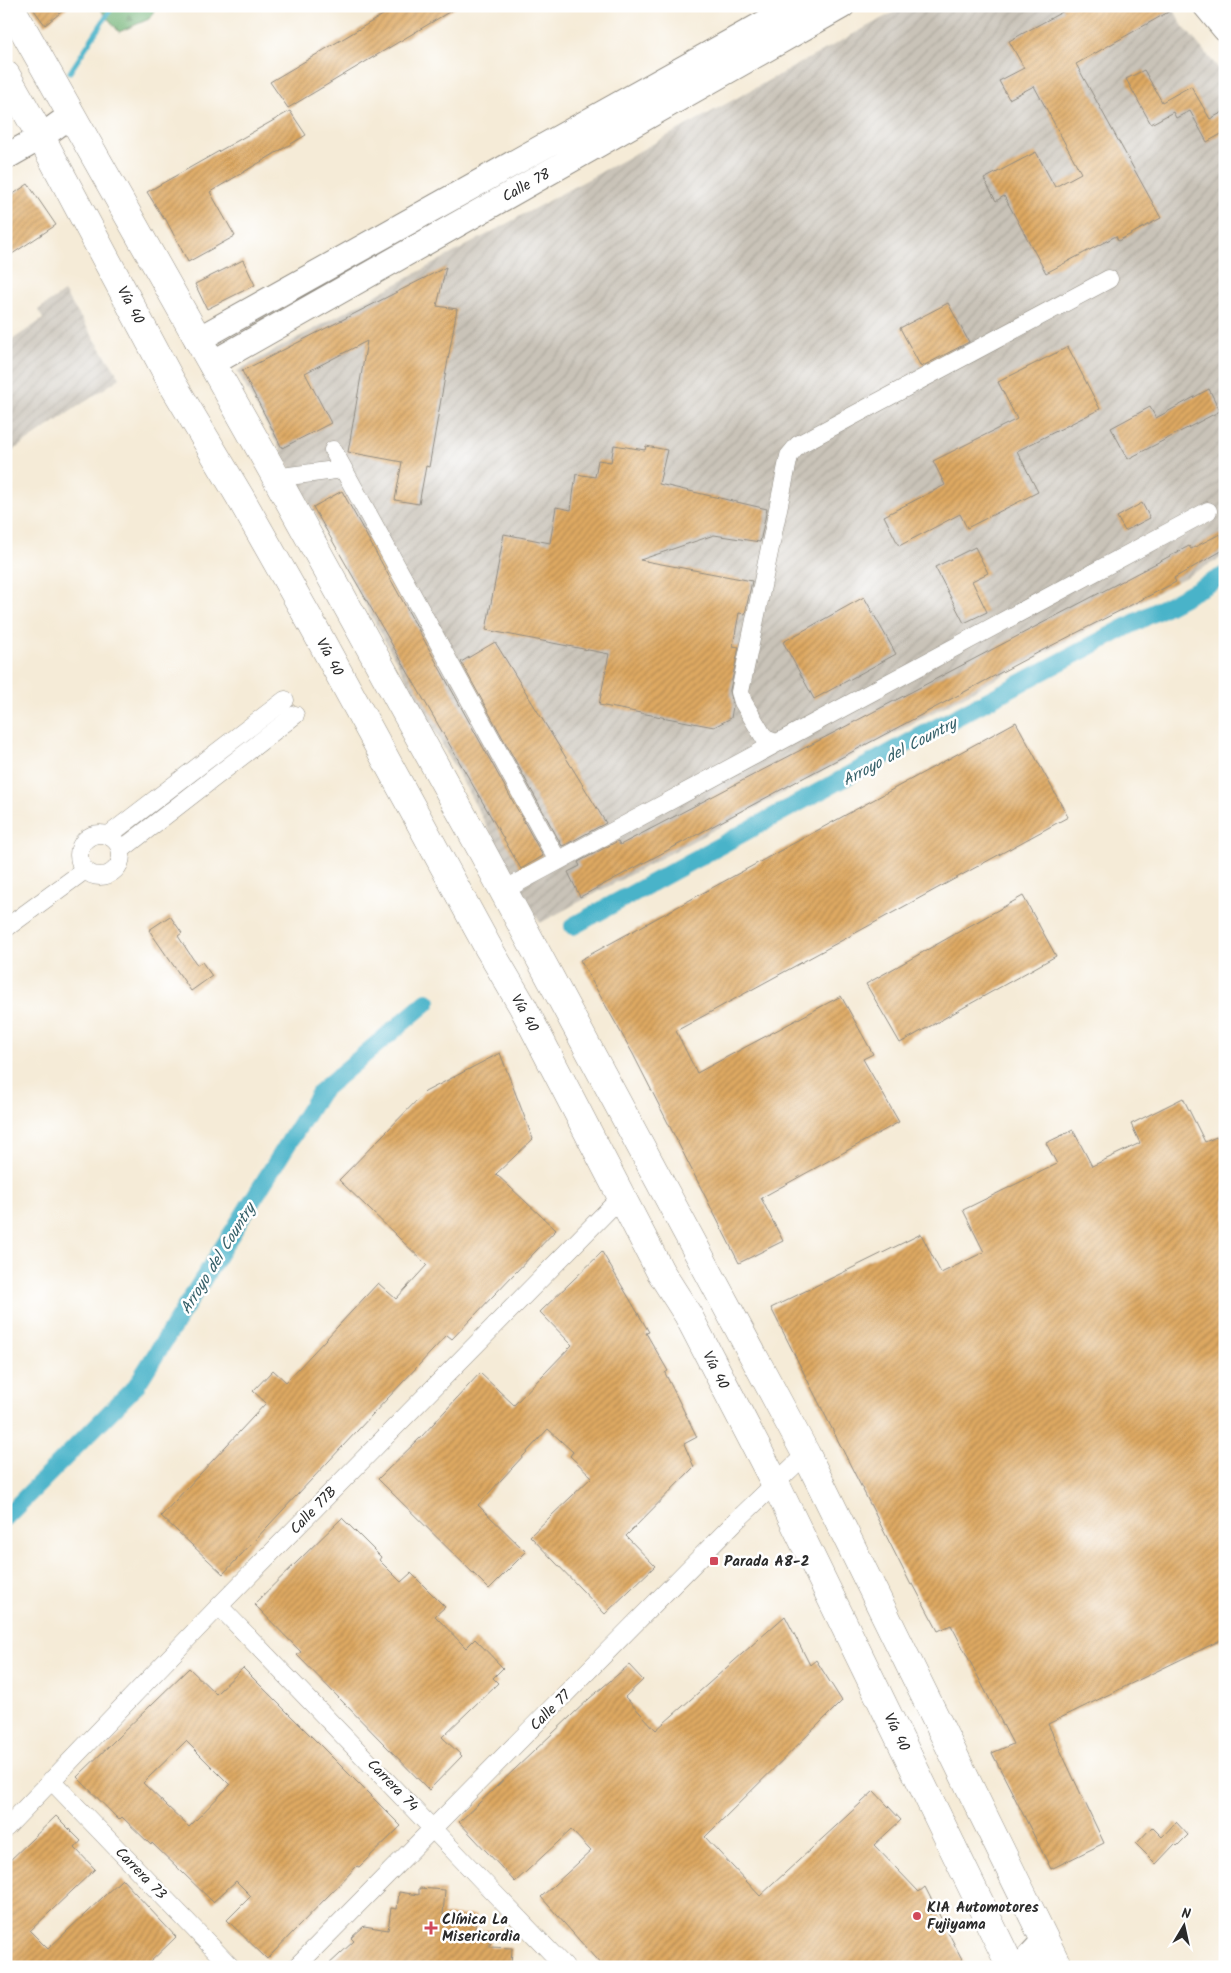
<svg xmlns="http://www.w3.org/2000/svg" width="1231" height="1973" viewBox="0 0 1231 1973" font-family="Kalam,sans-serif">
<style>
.industrial{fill:url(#industrial-furrows)}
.forest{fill:url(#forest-firs);stroke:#4e6f50}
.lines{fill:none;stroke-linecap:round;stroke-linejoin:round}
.stream{stroke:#4ab3c9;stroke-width:5}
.canal{stroke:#4ab3c9;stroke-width:18}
.building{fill:url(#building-hatch);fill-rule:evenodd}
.street-casing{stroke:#908b81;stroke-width:19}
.secondary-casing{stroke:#908b81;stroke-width:27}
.highway-casing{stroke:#908b81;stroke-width:29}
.street{stroke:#fff;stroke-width:18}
.secondary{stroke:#fff;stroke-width:25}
.highway{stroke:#fff;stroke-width:28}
.poi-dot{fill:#d1495b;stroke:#fff;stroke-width:2}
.labels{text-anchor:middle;stroke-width:5;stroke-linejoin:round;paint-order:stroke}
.street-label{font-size:15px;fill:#2b2b2b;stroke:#fff}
.poi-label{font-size:15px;font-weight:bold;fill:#2b2b2b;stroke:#fff;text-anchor:start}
.water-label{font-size:16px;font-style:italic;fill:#37616a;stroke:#fff}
</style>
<defs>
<pattern id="industrial-furrows" width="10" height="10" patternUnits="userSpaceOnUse" patternTransform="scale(1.25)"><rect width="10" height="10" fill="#c9c3b8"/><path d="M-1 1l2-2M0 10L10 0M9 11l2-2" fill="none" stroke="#ada89e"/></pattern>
<pattern id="forest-firs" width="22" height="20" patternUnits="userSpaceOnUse" patternTransform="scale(1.25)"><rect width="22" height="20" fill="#72b376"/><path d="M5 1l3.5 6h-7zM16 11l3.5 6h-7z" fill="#5e9261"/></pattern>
<pattern id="building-hatch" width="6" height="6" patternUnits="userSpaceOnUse" patternTransform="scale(1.25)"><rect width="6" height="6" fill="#dea962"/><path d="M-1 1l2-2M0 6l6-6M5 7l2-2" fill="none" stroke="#b48a51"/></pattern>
</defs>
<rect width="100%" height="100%" fill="#fff"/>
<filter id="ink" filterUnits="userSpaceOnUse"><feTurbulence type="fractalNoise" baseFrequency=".02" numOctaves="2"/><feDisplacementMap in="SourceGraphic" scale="10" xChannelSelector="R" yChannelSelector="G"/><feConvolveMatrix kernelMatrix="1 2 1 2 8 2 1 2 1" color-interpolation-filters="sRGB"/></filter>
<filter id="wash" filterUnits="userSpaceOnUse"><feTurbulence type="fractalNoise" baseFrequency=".0096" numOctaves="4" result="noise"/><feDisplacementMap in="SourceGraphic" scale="20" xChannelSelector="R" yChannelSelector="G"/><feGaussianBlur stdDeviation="1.12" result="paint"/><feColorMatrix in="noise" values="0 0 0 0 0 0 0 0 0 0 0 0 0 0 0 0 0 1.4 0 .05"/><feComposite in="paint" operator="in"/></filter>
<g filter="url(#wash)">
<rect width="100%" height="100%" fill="#f5ebd7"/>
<path class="industrial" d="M 905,6 L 1172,6 L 1182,25 L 1225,76 L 1225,556 L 540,923 L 237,371 Z
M 64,292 L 120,378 L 6,455 L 6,344 L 43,319 L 38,310 Z"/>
<path class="forest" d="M 98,6 L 157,6 L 149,19 L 119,32 Z"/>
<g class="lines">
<path class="stream" d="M 70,72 L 113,6"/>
<path class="canal" d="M 573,926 L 930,731 L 1225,575
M 6,1517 L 136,1386 L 321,1091 L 427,1002"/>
</g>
<g id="blocks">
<path class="building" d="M 31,6 L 69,6 L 45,25 Z
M 398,6 L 459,6 L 288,108 L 270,82 Z
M 1062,6 L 1179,6 L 1076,64 L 1161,218 L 1118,241 L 1116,236 L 1046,273 L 1004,196 L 996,201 L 984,179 L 1036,152 L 1055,187 L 1081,173 L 1034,86 L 1009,99 L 999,81 L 1024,68 L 1009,41 L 1064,11 Z
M 1144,70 L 1162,102 L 1191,86 L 1210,119 L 1225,111 L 1225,132 L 1207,142 L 1190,111 L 1176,118 L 1173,112 L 1151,124 L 1126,79 Z
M 290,111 L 306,135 L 210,192 L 235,236 L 188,262 L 165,218 L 164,219 L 147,192 Z
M 28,184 L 56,225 L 6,258 L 6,199 Z
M 243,260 L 255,285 L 207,309 L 195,284 Z
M 446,267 L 437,306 L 457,309 L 429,467 L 426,466 L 419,504 L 395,500 L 402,462 L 348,452 L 367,341 L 305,373 L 331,423 L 282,448 L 242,371 Z
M 948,303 L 969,342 L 921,367 L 900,328 Z
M 1068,347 L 1100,409 L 1017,451 L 1038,492 L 967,528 L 960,514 L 899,546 L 884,516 L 945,485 L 933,461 L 1017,419 L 998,382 Z
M 1209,389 L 1220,411 L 1128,459 L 1111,428 L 1150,407 L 1156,418 Z
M 614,445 L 645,450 L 646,446 L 667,450 L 659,484 L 767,509 L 760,542 L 714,535 L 640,560 L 752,581 L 745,614 L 739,613 L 733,646 L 739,647 L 730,690 L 733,706 L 731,718 L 714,727 L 599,705 L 609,654 L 486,630 L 504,534 L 550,543 L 556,507 L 571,510 L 576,474 L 595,477 L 598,460 L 611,462 Z
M 342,491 L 543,856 L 521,869 L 313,507 Z
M 1142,503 L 1150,518 L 1125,531 L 1117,517 Z
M 1220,534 L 1225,544 L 1225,549 L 1174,578 L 1176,582 L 1043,650 L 580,897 L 568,872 L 580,866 L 578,862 L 618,841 L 620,845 L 1189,546 L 1191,549 Z
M 975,547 L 988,573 L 972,581 L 987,612 L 964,623 L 935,567 Z
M 864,597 L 896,654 L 814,699 L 783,642 Z
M 495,642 L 606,823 L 567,844 L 562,846 L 461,662 Z
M 1016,722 L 1068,817 L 676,1031 L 697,1073 L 841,996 L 873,1054 L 863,1059 L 899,1122 L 761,1198 L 783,1241 L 739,1263 L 633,1054 L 580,960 Z
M 1023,896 L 1056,956 L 900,1043 L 866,984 Z
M 170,916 L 182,933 L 178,936 L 197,965 L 202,962 L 212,976 L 191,991 L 149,930 Z
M 500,1053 L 533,1139 L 496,1174 L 556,1230 L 452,1339 L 447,1335 L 223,1574 L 161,1516 L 266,1403 L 253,1391 L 273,1370 L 286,1382 L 378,1283 L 396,1299 L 427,1265 L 339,1180 L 425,1092 Z
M 1183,1098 L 1205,1142 L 1225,1133 L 1225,1638 L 1048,1724 L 1104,1843 L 1051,1869 L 992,1753 L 1013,1744 L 951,1625 L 938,1631 L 913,1584 L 911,1585 L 771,1308 L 921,1234 L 941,1273 L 984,1252 L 963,1210 L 1057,1164 L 1046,1143 L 1073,1130 L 1092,1166 L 1140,1143 L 1131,1124 Z
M 602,1252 L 649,1332 L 646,1333 L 668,1371 L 665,1373 L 697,1437 L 684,1444 L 694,1467 L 626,1536 L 655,1566 L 605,1614 L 530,1536 L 592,1477 L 570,1456 L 573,1452 L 548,1429 L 478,1505 L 526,1552 L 489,1589 L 378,1479 L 422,1436 L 480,1373 L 514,1405 L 572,1345 L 540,1312 Z
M 342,1518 L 381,1557 L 379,1560 L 401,1582 L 411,1573 L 445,1607 L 435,1616 L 466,1648 L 475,1639 L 503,1668 L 493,1678 L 498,1683 L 442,1737 L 462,1756 L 429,1790 L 297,1655 L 301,1652 L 254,1604 Z
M 785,1616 L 810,1665 L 816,1660 L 842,1701 L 705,1837 L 760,1896 L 874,1791 L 901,1820 L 874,1845 L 919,1892 L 925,1887 L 966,1967 L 603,1967 L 541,1897 L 591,1851 L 571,1830 L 515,1882 L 459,1822 L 590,1698 L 629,1665 L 643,1680 L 625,1697 L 656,1730 Z
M 189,1668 L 216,1694 L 243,1668 L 401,1826 L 359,1867 L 357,1866 L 267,1959 L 227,1920 L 251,1896 L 236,1881 L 213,1902 L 152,1843 L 151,1845 L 122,1817 L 119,1820 L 77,1777 ZM 186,1741 L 230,1785 L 189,1827 L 143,1783 Z
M 56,1816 L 81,1841 L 75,1848 L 95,1869 L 30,1931 L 48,1949 L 122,1879 L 176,1937 L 145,1967 L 6,1967 L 6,1864 Z
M 1176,1822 L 1188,1835 L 1177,1846 L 1175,1844 L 1156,1864 L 1136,1844 L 1152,1827 L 1162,1837 Z
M 419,1888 L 445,1890 L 443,1915 L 476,1915 L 475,1930 L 491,1930 L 490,1947 L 512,1948 L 511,1967 L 326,1967 L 354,1941 L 351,1938 L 364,1926 L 388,1930 L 391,1908 L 397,1909 L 399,1892 L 419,1895 Z"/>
</g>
</g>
<g filter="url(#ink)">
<use href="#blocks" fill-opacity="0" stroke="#908b81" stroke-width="1"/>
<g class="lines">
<defs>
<path id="street" d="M 333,450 L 558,861 L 1208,511
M 277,479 L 289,476 L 343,469
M 776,743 L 765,739 L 743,702 L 740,692 L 789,456 L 798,445 L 1109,279
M79 855a21 21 0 1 1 42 0a21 21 0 1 1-42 0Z
M 109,835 L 285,700
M 121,850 L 295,715
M 504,890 L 558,861
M 6,928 L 85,870
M 219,1606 L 565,1967
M 51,1780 L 231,1967
M 6,1828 L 219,1606 L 622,1196
M 296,1967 L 735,1522 L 806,1454"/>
<path id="secondary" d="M 1206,6 L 1225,29
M 6,157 L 41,137 L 70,116
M 197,340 L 795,6
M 211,364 L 842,6
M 1020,1967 L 1045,1940"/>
<path id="highway" d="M 10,6 L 277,479 L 481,849 L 806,1454 L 1058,1967
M 6,75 L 41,137 L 172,383 L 240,497 L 313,626 L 489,949 L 523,1007 L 660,1271 L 688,1315 L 775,1483 L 1011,1967"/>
</defs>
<use href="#street" class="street-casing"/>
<use href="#secondary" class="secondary-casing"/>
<use href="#highway" class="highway-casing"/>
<use href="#street" class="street"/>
<use href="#secondary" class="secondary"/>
<use href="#highway" class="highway"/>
</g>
</g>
<g class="poi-dot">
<rect x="709" y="1556" width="10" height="10" rx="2.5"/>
<circle cx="917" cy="1916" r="5"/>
<path d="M428.5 1920.5h5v5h5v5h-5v5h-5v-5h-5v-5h5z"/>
</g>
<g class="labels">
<g class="street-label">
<text transform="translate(526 185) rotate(-29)" y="5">Calle 78</text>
<text transform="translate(131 305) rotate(62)" y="5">Vía 40</text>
<text transform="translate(330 657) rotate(62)" y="5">Vía 40</text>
<text transform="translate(525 1013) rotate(61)" y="5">Vía 40</text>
<text transform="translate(716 1370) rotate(63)" y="5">Vía 40</text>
<text transform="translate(313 1510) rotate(-46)" y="5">Calle 77B</text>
<text transform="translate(550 1710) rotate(-45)" y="5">Calle 77</text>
<text transform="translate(897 1732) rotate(64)" y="5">Vía 40</text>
<text transform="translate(393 1785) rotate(46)" y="5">Carrera 74</text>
<text transform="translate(141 1873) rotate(46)" y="5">Carrera 73</text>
</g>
<g class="poi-label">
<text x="724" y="1566">Parada A8-2</text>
<text x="927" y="1912">KIA Automotores<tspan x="927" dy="17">Fujiyama</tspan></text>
<text x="442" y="1924">Clínica La<tspan x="442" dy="17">Misericordia</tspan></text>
</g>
<g class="water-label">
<text transform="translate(899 751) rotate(-28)" y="6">Arroyo del Country</text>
<text transform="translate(217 1258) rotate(-58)" y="6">Arroyo del Country</text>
</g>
</g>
<rect width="1231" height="1973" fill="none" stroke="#fff" stroke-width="25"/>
<g transform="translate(1184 1926) rotate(9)" stroke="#ffffff" stroke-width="4" paint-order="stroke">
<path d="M0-4L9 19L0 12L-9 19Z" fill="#2b2b2b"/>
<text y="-8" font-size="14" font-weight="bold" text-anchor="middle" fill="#2b2b2b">N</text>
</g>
</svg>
